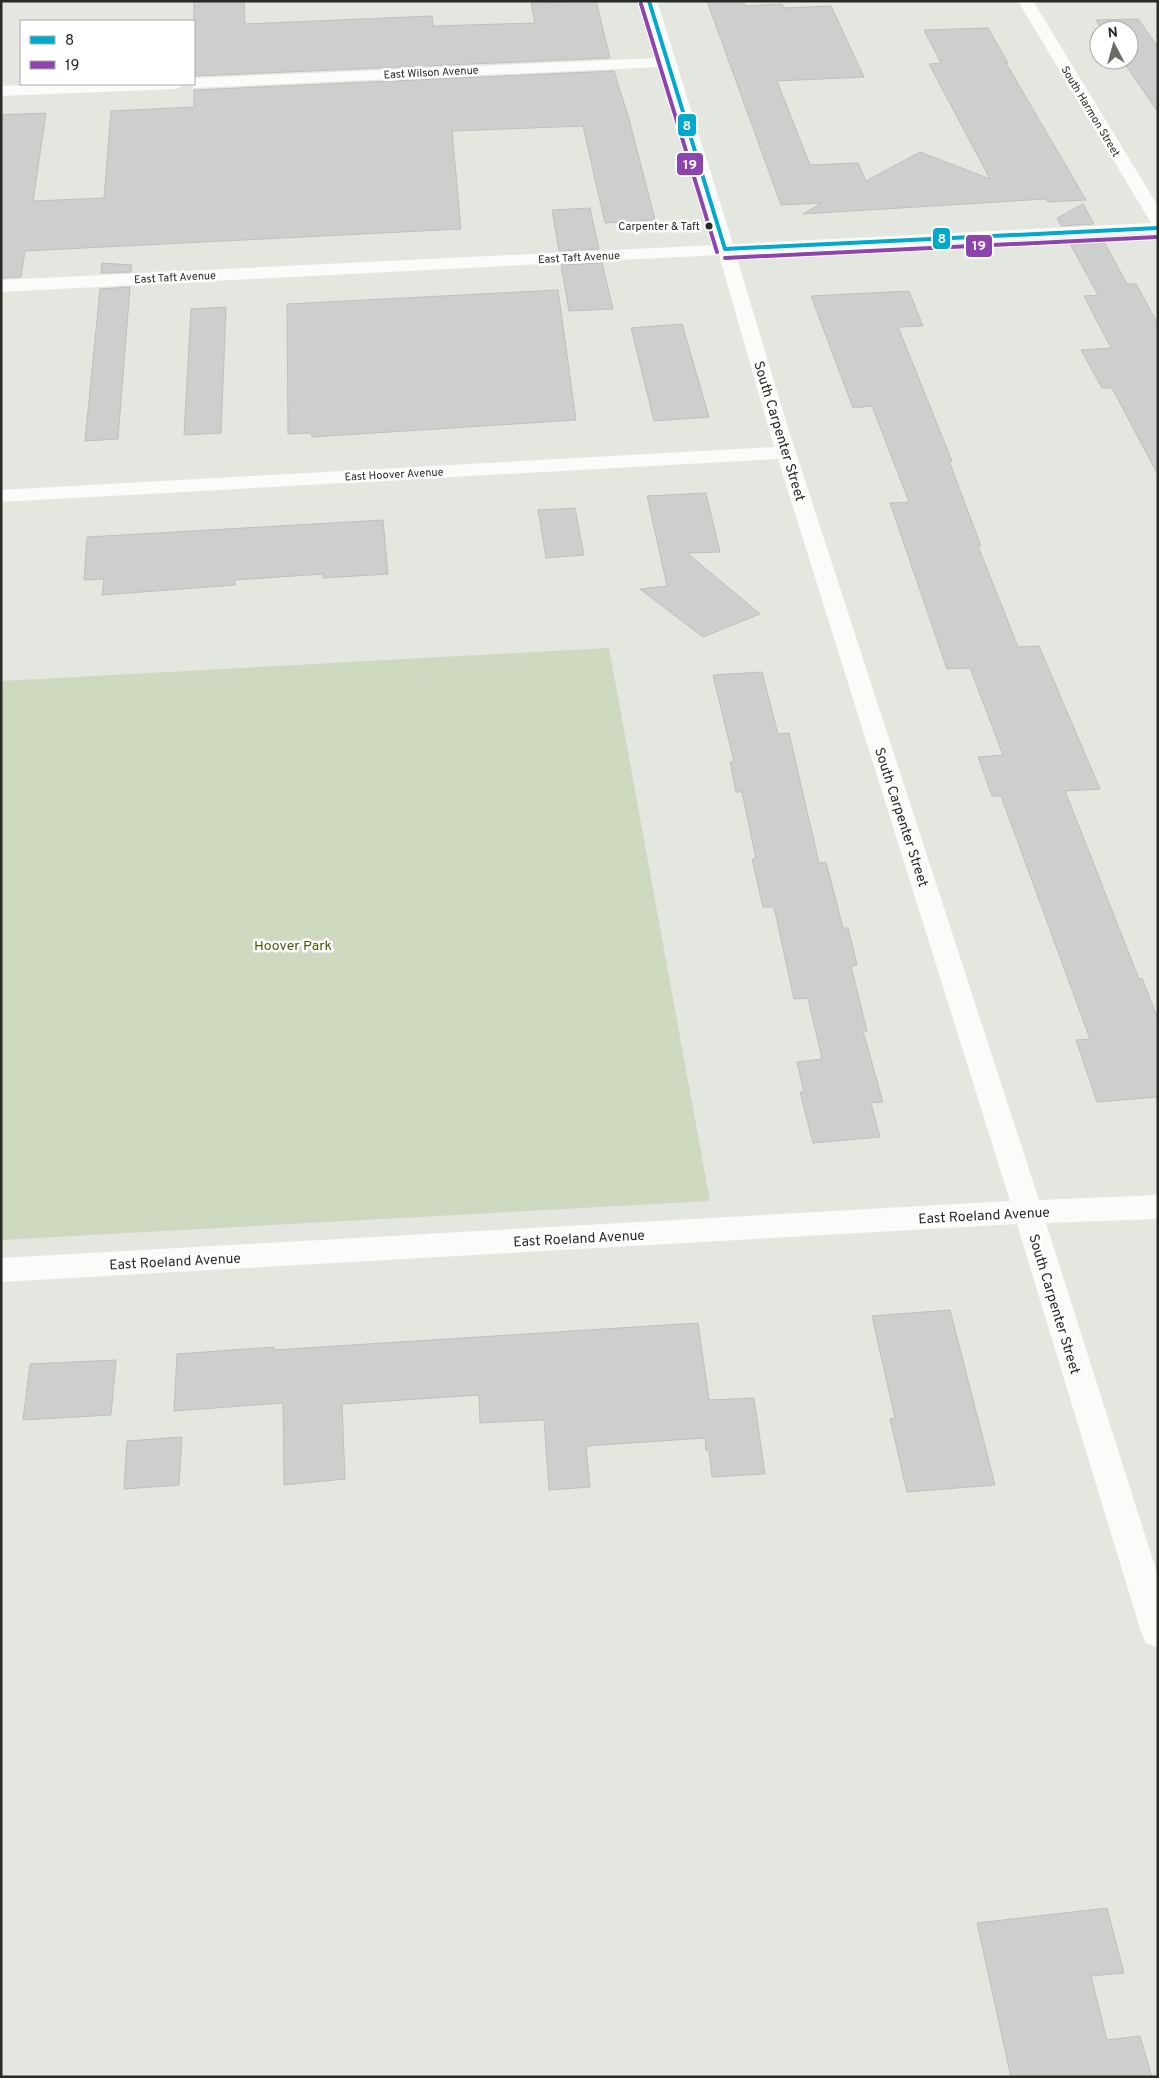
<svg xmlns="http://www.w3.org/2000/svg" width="1159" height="2078" viewBox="0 0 1159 2078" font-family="Overpass,sans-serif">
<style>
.green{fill:#cfd9bf}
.building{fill:#cfcece;stroke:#c0bfbe}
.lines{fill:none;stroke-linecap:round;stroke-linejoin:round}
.minor{fill:#fbfbfa;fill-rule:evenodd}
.bus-1-casing{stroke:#fff;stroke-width:6}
.bus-2-casing{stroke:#fff;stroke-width:6}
.bus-1{stroke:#00a9ce;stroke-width:4}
.bus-2{stroke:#8e44ad;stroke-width:4}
.bus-dot{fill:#282a25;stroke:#fff;stroke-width:2}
.labels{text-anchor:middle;stroke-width:5;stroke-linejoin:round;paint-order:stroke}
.far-street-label{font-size:11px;fill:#282a25;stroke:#fff}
.far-bus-label{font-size:11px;fill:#282a25;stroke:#fff;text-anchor:end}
.street-label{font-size:14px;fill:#282a25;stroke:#fff}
.park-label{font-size:14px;fill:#435909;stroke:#fff}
.line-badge{stroke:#fff;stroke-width:2}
.badge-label{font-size:14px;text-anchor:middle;font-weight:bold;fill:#fff}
</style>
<rect width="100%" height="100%" fill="#e4e7e0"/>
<path class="green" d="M 609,648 L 710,1201 L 1,1240 L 1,681 Z"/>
<path class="building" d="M 194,1 L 244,1 L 245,24 L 432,16 L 433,26 L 535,23 L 531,3 L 596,1 L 610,58 L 194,76 Z
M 707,1 L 743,1 L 745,6 L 782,4 L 784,8 L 831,6 L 864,77 L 777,81 L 810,165 L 858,163 L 866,181 L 920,152 L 990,179 L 929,64 L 941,63 L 924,30 L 988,28 L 1008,63 L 1006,63 L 1086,200 L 1048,202 L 1046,199 L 803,214 L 822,203 L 781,205 Z
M 1138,19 L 1158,47 L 1158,112 L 1122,60 L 1129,60 L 1129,30 L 1102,30 L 1096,20 Z
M 614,71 L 629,119 L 655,220 L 605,223 L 583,126 L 452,131 L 461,229 L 25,251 L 21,277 L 1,278 L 1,115 L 46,113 L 33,201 L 104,198 L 111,111 L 194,107 L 194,90 Z
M 1083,204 L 1094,224 L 1061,226 L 1057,218 Z
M 590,208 L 599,249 L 559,251 L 552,210 Z
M 1102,238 L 1127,284 L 1136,284 L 1158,324 L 1158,475 L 1112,388 L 1102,388 L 1081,350 L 1111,348 L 1084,296 L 1098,295 L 1068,240 Z
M 102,263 L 132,265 L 131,272 L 101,273 Z
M 602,263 L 613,309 L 569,311 L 561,265 Z
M 130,287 L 118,439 L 85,441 L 100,289 Z
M 558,290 L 576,420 L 312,437 L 311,433 L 288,434 L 287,304 Z
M 909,291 L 923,326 L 898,327 L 952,461 L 949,461 L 981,546 L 978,546 L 1018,647 L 1039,646 L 1100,789 L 1065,791 L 1139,979 L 1142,978 L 1158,1019 L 1158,1097 L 1097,1102 L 1076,1040 L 1090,1039 L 1001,796 L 992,796 L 978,757 L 1003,755 L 970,668 L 947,669 L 890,503 L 909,502 L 872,406 L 853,408 L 811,296 Z
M 226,307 L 221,433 L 184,435 L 191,309 Z
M 682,324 L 709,417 L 654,421 L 631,328 Z
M 706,493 L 720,552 L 687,553 L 760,614 L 703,637 L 640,589 L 667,586 L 647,496 Z
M 575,508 L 584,555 L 546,558 L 538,510 Z
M 383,520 L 388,574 L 323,578 L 323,574 L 235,580 L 235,585 L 102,595 L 104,579 L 84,580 L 87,537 Z
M 762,672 L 778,734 L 789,733 L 819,863 L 826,862 L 843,928 L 848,928 L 857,965 L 851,966 L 867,1031 L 863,1031 L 883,1102 L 871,1103 L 880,1137 L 813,1143 L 800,1092 L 804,1092 L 797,1062 L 822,1059 L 808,998 L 794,999 L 774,907 L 763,907 L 752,859 L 756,859 L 742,792 L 736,792 L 730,762 L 734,762 L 713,675 Z
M 950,1310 L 995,1485 L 907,1492 L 890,1419 L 895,1418 L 872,1316 Z
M 698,1323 L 709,1400 L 754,1398 L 765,1474 L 712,1477 L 709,1451 L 706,1450 L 705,1438 L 586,1446 L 590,1487 L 549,1490 L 544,1420 L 480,1423 L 479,1395 L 342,1404 L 345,1479 L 284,1485 L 283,1403 L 174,1411 L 177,1354 L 274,1347 L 274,1350 Z
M 116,1360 L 111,1415 L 23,1420 L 30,1364 Z
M 182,1437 L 179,1485 L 124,1489 L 127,1441 Z
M 1107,1908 L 1124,1973 L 1091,1976 L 1107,2040 L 1140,2036 L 1152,2077 L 1011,2077 L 977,1923 Z"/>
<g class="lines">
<path class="minor" d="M 642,1 L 657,1 L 733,244 L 1151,223 L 1018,1 L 1033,1 L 1158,206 L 1158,233 L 736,255 L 789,431 L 1039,1200 L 1158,1195 L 1158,1219 L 1046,1223 L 1158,1576 L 1158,1648 L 1146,1643 L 1141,1632 L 1017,1224 L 1,1282 L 1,1258 L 1010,1201 L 778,459 L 1,502 L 1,490 L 774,447 L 719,255 L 1,292 L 1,280 L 715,245 L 662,67 L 194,88 L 187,84 L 194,84 L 194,78 L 659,58 Z
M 62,84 L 183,84 L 181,87 L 175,89 L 1,96 L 1,86 Z"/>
<defs>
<path id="bus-1" d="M 649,1 L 725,249
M 725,249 L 1158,228"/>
<path id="bus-2" d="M 641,4 L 717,252
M 725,258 L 1158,237"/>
</defs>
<use href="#bus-1" class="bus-1-casing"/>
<use href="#bus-2" class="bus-2-casing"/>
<use href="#bus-1" class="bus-1"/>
<use href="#bus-2" class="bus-2"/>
</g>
<circle class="bus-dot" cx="709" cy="226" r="4.5"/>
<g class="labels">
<g class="far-street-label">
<text transform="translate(431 72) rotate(-3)" y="4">East Wilson Avenue</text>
<text transform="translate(1091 111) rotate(59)" y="4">South Harmon Street</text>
<text transform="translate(579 257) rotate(-3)" y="4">East Taft Avenue</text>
<text transform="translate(175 277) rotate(-3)" y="4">East Taft Avenue</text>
<text transform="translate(394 474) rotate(-3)" y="4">East Hoover Avenue</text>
</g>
<g class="far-bus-label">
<text x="700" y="230">Carpenter &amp; Taft</text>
</g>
<g class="street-label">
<text transform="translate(780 431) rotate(73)" y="5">South Carpenter Street</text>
<text transform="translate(902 817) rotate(72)" y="5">South Carpenter Street</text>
<text transform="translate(984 1215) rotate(-3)" y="5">East Roeland Avenue</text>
<text transform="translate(579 1238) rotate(-3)" y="5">East Roeland Avenue</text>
<text transform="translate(175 1261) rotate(-3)" y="5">East Roeland Avenue</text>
<text transform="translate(1055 1304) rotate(73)" y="5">South Carpenter Street</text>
</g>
<g class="park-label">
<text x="293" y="950">Hoover Park</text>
</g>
</g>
<g class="line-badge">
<rect x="677" y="113" width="20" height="24" rx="5" fill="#00a9ce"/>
<rect x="676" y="152" width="28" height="24" rx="5" fill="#8e44ad"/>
<rect x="932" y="227" width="19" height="23" rx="5" fill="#00a9ce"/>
<rect x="965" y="234" width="28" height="24" rx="5" fill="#8e44ad"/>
</g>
<g class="badge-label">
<text x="687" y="130">8</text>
<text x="690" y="169">19</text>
<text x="942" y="243">8</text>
<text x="979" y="250">19</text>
</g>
<rect width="1159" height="2078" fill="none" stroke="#282a25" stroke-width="5"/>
<rect x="20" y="20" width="175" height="65" fill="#ffffff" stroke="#a9aaa8"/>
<rect x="30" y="36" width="25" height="8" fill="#00a9ce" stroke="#a9aaa8"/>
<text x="65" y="45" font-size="15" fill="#282a25">8</text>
<rect x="30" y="61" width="25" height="8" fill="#8e44ad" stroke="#a9aaa8"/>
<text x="65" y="70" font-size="15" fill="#282a25">19</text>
<g transform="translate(1114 45) rotate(354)"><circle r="24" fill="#ffffff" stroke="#a9aaa8"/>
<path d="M0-4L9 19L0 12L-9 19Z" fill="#6a6c66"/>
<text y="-8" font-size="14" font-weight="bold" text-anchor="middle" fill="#282a25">N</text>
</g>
</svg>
